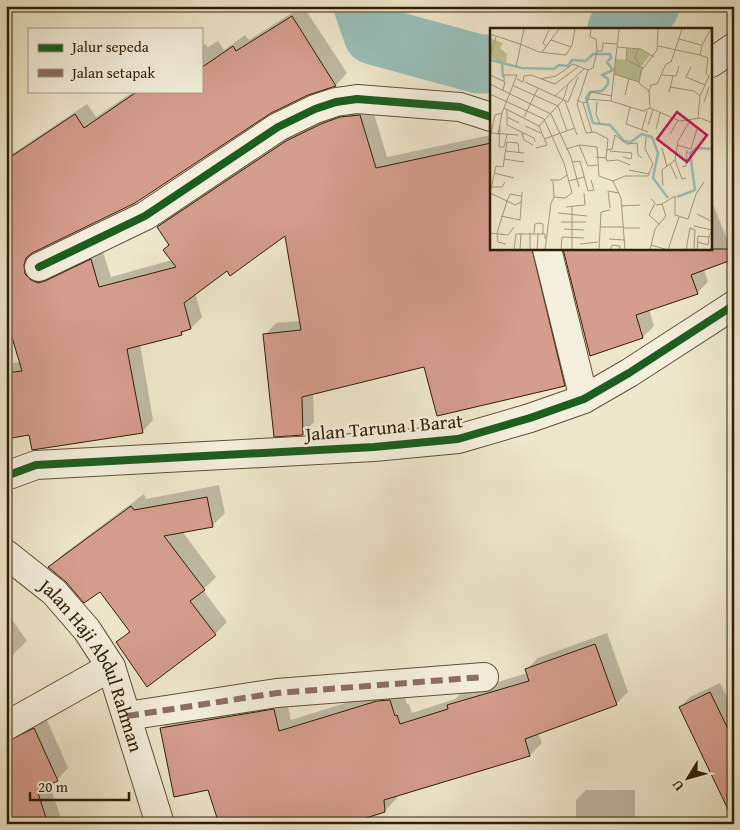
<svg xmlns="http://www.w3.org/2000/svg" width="740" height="830" viewBox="0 0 740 830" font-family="'Gentium Book Plus',serif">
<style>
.shadow{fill:#0003}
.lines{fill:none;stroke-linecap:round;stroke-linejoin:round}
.river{stroke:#99bfba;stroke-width:59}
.building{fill:#d59d8d;stroke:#311f05}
.minor-casing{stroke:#605136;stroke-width:30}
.minor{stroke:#f4efdd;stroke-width:28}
.quiet{stroke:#8d6e63;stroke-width:6;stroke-dasharray:12 6;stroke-linecap:butt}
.cycleway-casing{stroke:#f4efdd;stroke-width:11}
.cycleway{stroke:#1b5e20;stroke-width:8}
.labels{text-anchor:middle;stroke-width:5;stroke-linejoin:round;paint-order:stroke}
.street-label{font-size:19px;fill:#311f05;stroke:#f4efdd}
.inset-river{fill:none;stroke:#99bfba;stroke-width:2.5}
.inset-road{fill:none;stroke:#a2977c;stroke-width:1}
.view{fill:#c2185b;fill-opacity:0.15;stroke:#c2185b;stroke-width:2.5}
.inset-edge{fill:none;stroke:#311f05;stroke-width:2.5}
</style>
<rect width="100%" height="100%" fill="#eee7cb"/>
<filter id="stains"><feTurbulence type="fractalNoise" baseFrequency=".004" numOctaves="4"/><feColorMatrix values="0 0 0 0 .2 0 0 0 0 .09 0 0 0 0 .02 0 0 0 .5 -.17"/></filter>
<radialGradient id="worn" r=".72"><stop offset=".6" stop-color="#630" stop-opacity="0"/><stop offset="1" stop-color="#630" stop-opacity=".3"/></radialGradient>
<path class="shadow" d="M 303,6 L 347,73 L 336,85 L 308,94 L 269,113 L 6,258 L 6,158 L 87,104 L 96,117 L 134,91 L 201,91 L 201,47 L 205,44 L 208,47 L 218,41 L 224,50 L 245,35 L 249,40 Z
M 371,104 L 387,157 L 491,135 L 491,249 L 545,249 L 575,373 L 564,385 L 425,365 L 313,393 L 314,422 L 302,434 L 265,335 L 276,323 L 301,321 L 286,234 L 227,270 L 195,293 L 202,317 L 191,328 L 181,334 L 140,344 L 153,420 L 142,432 L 30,434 L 6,437 L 6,364 L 21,362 L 15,291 L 44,270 L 102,249 L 111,277 L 172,260 L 170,244 L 159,227 L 170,216 L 299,130 L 352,106 Z
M 711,199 L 732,252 L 704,269 L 708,282 L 697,293 L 649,309 L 654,326 L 643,337 L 590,355 L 564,249 L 711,249 Z
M 219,485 L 225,513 L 213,525 L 182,531 L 216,577 L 203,590 L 227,622 L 215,634 L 118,642 L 130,630 L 100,590 L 67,581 L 50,567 L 62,555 L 144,494 L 146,499 Z
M 6,611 L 27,641 L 6,661 Z
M 607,633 L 628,692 L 616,704 L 538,733 L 542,743 L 530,755 L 396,795 L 397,798 L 385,811 L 209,789 L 162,728 L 174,716 L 286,698 L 291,720 L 390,689 L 402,689 L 407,704 L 409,704 L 412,713 L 455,699 L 460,694 L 527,673 L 526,670 L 538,658 Z
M 720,683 L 734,712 L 734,804 L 680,707 L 690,697 Z
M 46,718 L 68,768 L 57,780 L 49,783 L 63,824 L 6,824 L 6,742 L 20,730 Z
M 586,790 L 635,790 L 635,824 L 576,824 L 576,800 Z"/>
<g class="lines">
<path class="river" d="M 363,6 L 373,35 L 479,64 L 491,64
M 617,29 L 650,6"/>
</g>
<path class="building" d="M 292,16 L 336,86 L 308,95 L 271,113 L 135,203 L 32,253 L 26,258 L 24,265 L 25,274 L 31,280 L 38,283 L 45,281 L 91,259 L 99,287 L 176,267 L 163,250 L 169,245 L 157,227 L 286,141 L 321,124 L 340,117 L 360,115 L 376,168 L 491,143 L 491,249 L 532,249 L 565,386 L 437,416 L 424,367 L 302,397 L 303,435 L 274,437 L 263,334 L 301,330 L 285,236 L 230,276 L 227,271 L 184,303 L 191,329 L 181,332 L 182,335 L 127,349 L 143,433 L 32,450 L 29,435 L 6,439 L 6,373 L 22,371 L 6,317 L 6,160 L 75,114 L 84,128 L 138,91 L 201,91 L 201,68 L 233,46 L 236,51 Z
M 563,249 L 734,249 L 734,259 L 691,275 L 698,294 L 636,315 L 643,338 L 590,356 Z
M 207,497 L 213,527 L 164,536 L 205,590 L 190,601 L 216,635 L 147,687 L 116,642 L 130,632 L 100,592 L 84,603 L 66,582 L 48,567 L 131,506 L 134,510 Z
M 595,644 L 617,705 L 525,739 L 530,756 L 384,800 L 385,812 L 347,824 L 219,824 L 208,790 L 174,797 L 160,728 L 274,709 L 279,731 L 377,701 L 390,700 L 395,716 L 397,715 L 400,724 L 448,709 L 447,705 L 529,681 L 525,669 Z
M 710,692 L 727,727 L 734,723 L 734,822 L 679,707 Z
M 34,728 L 58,781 L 37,790 L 48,824 L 6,824 L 6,742 Z"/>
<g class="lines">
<defs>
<g id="minor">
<path d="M 711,63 L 734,47"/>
<path d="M 547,249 L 584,399"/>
<path d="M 39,267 L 145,216 L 278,127 L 315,109 L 336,102 L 357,99 L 460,107 L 491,117"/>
<path d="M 6,476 L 36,465 L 374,447 L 458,439 L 530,418 L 584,399 L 629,373 L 734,305"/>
<path id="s1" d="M 6,554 L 54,592 L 87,630 L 111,667 L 160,824"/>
<path d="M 127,716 L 277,693 L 484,677"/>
<path d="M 6,726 L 111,667"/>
</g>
</defs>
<use href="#minor" class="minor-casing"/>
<use href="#minor" class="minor"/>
<path class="quiet" d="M 127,716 L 277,693 L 484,677"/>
<defs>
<path id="cycleway" d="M 39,267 L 145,216 L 278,127 L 315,109 L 336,102 L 357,99 L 460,107 L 491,117
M 6,476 L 36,465 L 374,447 L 458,439 L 530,418 L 584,399 L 629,373 L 734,305"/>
</defs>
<use href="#cycleway" class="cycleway-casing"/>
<use href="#cycleway" class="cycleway"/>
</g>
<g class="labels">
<g class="street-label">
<text transform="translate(384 427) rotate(-5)" y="7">Jalan Taruna I Barat</text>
<text dy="7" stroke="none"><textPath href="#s1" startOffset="145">Jalan Haji Abdul Rahman</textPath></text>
</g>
</g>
<g transform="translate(490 28)">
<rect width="222" height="222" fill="#eee7cb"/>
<path d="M 0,10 L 13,15 L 10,20 L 17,26 L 16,36 L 0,30 ZM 137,20 L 151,21 L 160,27 L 151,39 L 138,33 L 153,40 L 149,54 L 124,46 L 126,31 L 136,32 Z" fill="#bec494"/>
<path class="inset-river" d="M 0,32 L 12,35 L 13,49M 12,35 L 32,40M 32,40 L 64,41 L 69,37 L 78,38 L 82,32 L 96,33 L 103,26 L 120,26 L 121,30 L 117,34 L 123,42 L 112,47 L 118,51 L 118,56 L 112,63 L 100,64 L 96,70 L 103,95 L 120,97 L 134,113 L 141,114 L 152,106 L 162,109 L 168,125 L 163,150 L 178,170M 187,169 L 205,162 L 200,125 L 206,120 L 223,121"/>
<path class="inset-road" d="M 0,6 L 30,16M 189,11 L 211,17M 61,12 L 81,19M 30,16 L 49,24 L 76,27 L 82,17 L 85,1M 56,18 L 53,15 L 59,2M 168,18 L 210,27M 127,19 L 151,21 L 164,29M 137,20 L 136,32 L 153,40M 148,21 L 145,30 L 150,37M 107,23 L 112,23 L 113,15 L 127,16M 52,24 L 69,1M 0,29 L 6,9M 26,39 L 34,1M 201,39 L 196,49 L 215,57M 98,42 L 87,76 L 96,105 L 105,104 L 118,111 L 116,130 L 106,129M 98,42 L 103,40 L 107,23 L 106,11 L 100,9 L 101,1M 124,46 L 149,54M 0,47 L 15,54 L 13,62M 172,47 L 186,48 L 189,38M 27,51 L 33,54 L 34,48 L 41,47 L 65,56 L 88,39M 51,51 L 66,48 L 83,36 L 98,42M 35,54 L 78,74 L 88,49M 0,56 L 61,86 L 81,129 L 89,159M 24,58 L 68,78 L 77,103M 180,59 L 204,63 L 210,68M 159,63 L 161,57 L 167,56 L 176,36 L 181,34 L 192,1M 179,64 L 183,48M 0,66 L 54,91 L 74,135 L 82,165 L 75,170 L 64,169 L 61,175 L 55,222M 135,67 L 139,50M 65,68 L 94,41M 97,71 L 121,73 L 153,83 L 160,80M 73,72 L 78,57M 87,72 L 93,75 L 102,104M 75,73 L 87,107M 121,73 L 129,1M 107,74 L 106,86 L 110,96M 214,74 L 219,59M 93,75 L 97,74 L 101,64 L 122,68M 140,79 L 136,96 L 158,104M 14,80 L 49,98 L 57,117 L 46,120M 160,80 L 159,63 L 149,55 L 151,43 L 167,22 L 168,1M 160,80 L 190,93 L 210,90 L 223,95M 17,82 L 17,89 L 29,95M 17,89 L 17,97 L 44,110 L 45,114M 34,89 L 48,60M 208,90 L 210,68 L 219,48 L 216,45 L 218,30 L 210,27 L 212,17 L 221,1M 158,97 L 163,82M 10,98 L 9,119 L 14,119 L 17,107M 35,98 L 51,105M 49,98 L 73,72M 152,101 L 157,83M 166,101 L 170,85M 0,105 L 28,107M 1,105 L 5,87 L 12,85M 32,105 L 34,112 L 43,117M 180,106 L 188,92M 8,107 L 12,85 L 27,47 L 14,47 L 14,53M 54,111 L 85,100M 89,117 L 98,138 L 107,137M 187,117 L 201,121 L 207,101M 172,120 L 177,139M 76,121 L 90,117 L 107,119 L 109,148 L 123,153 L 131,170 L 135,222M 116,122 L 122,121 L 125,107 L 137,116 L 147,115 L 148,127 L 152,130M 15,123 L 34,125M 120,123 L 142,125 L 141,131 L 133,129M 116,130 L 117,133 L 128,132 L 140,137M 14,131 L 34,134M 185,132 L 192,151 L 196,150M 83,134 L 90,133 L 98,163 L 104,162 L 101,152M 180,136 L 187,151M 6,138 L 13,139 L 17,114 L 28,115 L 29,125M 192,139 L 196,138 L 197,122M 139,142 L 159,146M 4,145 L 24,150M 60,152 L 70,152 L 77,147M 63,153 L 64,169M 79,153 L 94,149M 123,153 L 135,148 L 158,148 L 163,136 L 155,121 L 156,109M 173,158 L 172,142 L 185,132 L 188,113 L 201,91M 1,159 L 12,159 L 15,154M 0,165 L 17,173 L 7,205M 0,165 L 6,138M 161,171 L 165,175 L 159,187 L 169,196M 31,174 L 25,177 L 17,173 L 20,166 L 31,168M 172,176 L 185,168 L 185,187 L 198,191 L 206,166 L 214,154M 132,178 L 150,177M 76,179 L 95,177 L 94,165M 82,179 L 82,222M 120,180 L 118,163 L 129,165M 68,185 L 97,188M 207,186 L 223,194M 11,188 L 30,192 L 32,164M 71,194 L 96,194M 204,198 L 222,202M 110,199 L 134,199M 134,200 L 150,200M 200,200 L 205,202 L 204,222M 74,201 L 94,202M 0,205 L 18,207 L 24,199M 44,205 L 45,196 L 49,195 L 53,196 L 53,206M 7,206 L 8,214 L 16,216M 119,211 L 135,212M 207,214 L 218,217 L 219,209M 90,216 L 108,214M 161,217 L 178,222M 24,222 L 26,206 L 55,206 L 55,211M 30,222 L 31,205M 40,222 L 40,205M 47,222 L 48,206M 71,222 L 72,209 L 94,210M 109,222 L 111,184 L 120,182M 120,222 L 122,217 L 130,218 L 129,222M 160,222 L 165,201 L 176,188 L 172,176 L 166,177M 178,222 L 189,189M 196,222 L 200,200M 207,222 L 208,208 L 219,209 L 223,200"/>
<path class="view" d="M 187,84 L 217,107 L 197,134 L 167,111 Z"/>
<rect width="222" height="222" class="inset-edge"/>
</g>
<rect width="740" height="830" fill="none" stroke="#eee7cb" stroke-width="25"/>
<rect x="8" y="8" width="725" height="815" fill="none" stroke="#311f05" stroke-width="2.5"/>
<rect x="12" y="12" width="715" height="805" fill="none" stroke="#311f05"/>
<rect x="28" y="28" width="175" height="65" fill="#f4efdd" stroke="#a69c87"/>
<rect x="38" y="44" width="25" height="8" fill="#1b5e20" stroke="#a69c87"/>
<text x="72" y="52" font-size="15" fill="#311f05">Jalur sepeda</text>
<rect x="38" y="69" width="25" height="8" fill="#8d6e63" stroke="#a69c87"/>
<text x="72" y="78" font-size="15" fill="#311f05">Jalan setapak</text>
<g transform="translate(688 778) rotate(233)" stroke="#f4efdd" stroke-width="4" paint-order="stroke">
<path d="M0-4L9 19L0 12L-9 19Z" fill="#311f05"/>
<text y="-8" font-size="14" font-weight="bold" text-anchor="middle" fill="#311f05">U</text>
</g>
<path d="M30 792v8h99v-8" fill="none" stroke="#311f05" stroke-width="2.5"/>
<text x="38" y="792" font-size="15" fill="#311f05" stroke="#f4efdd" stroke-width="4" paint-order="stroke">20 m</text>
<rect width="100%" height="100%" filter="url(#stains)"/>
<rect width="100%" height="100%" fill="url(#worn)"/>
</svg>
